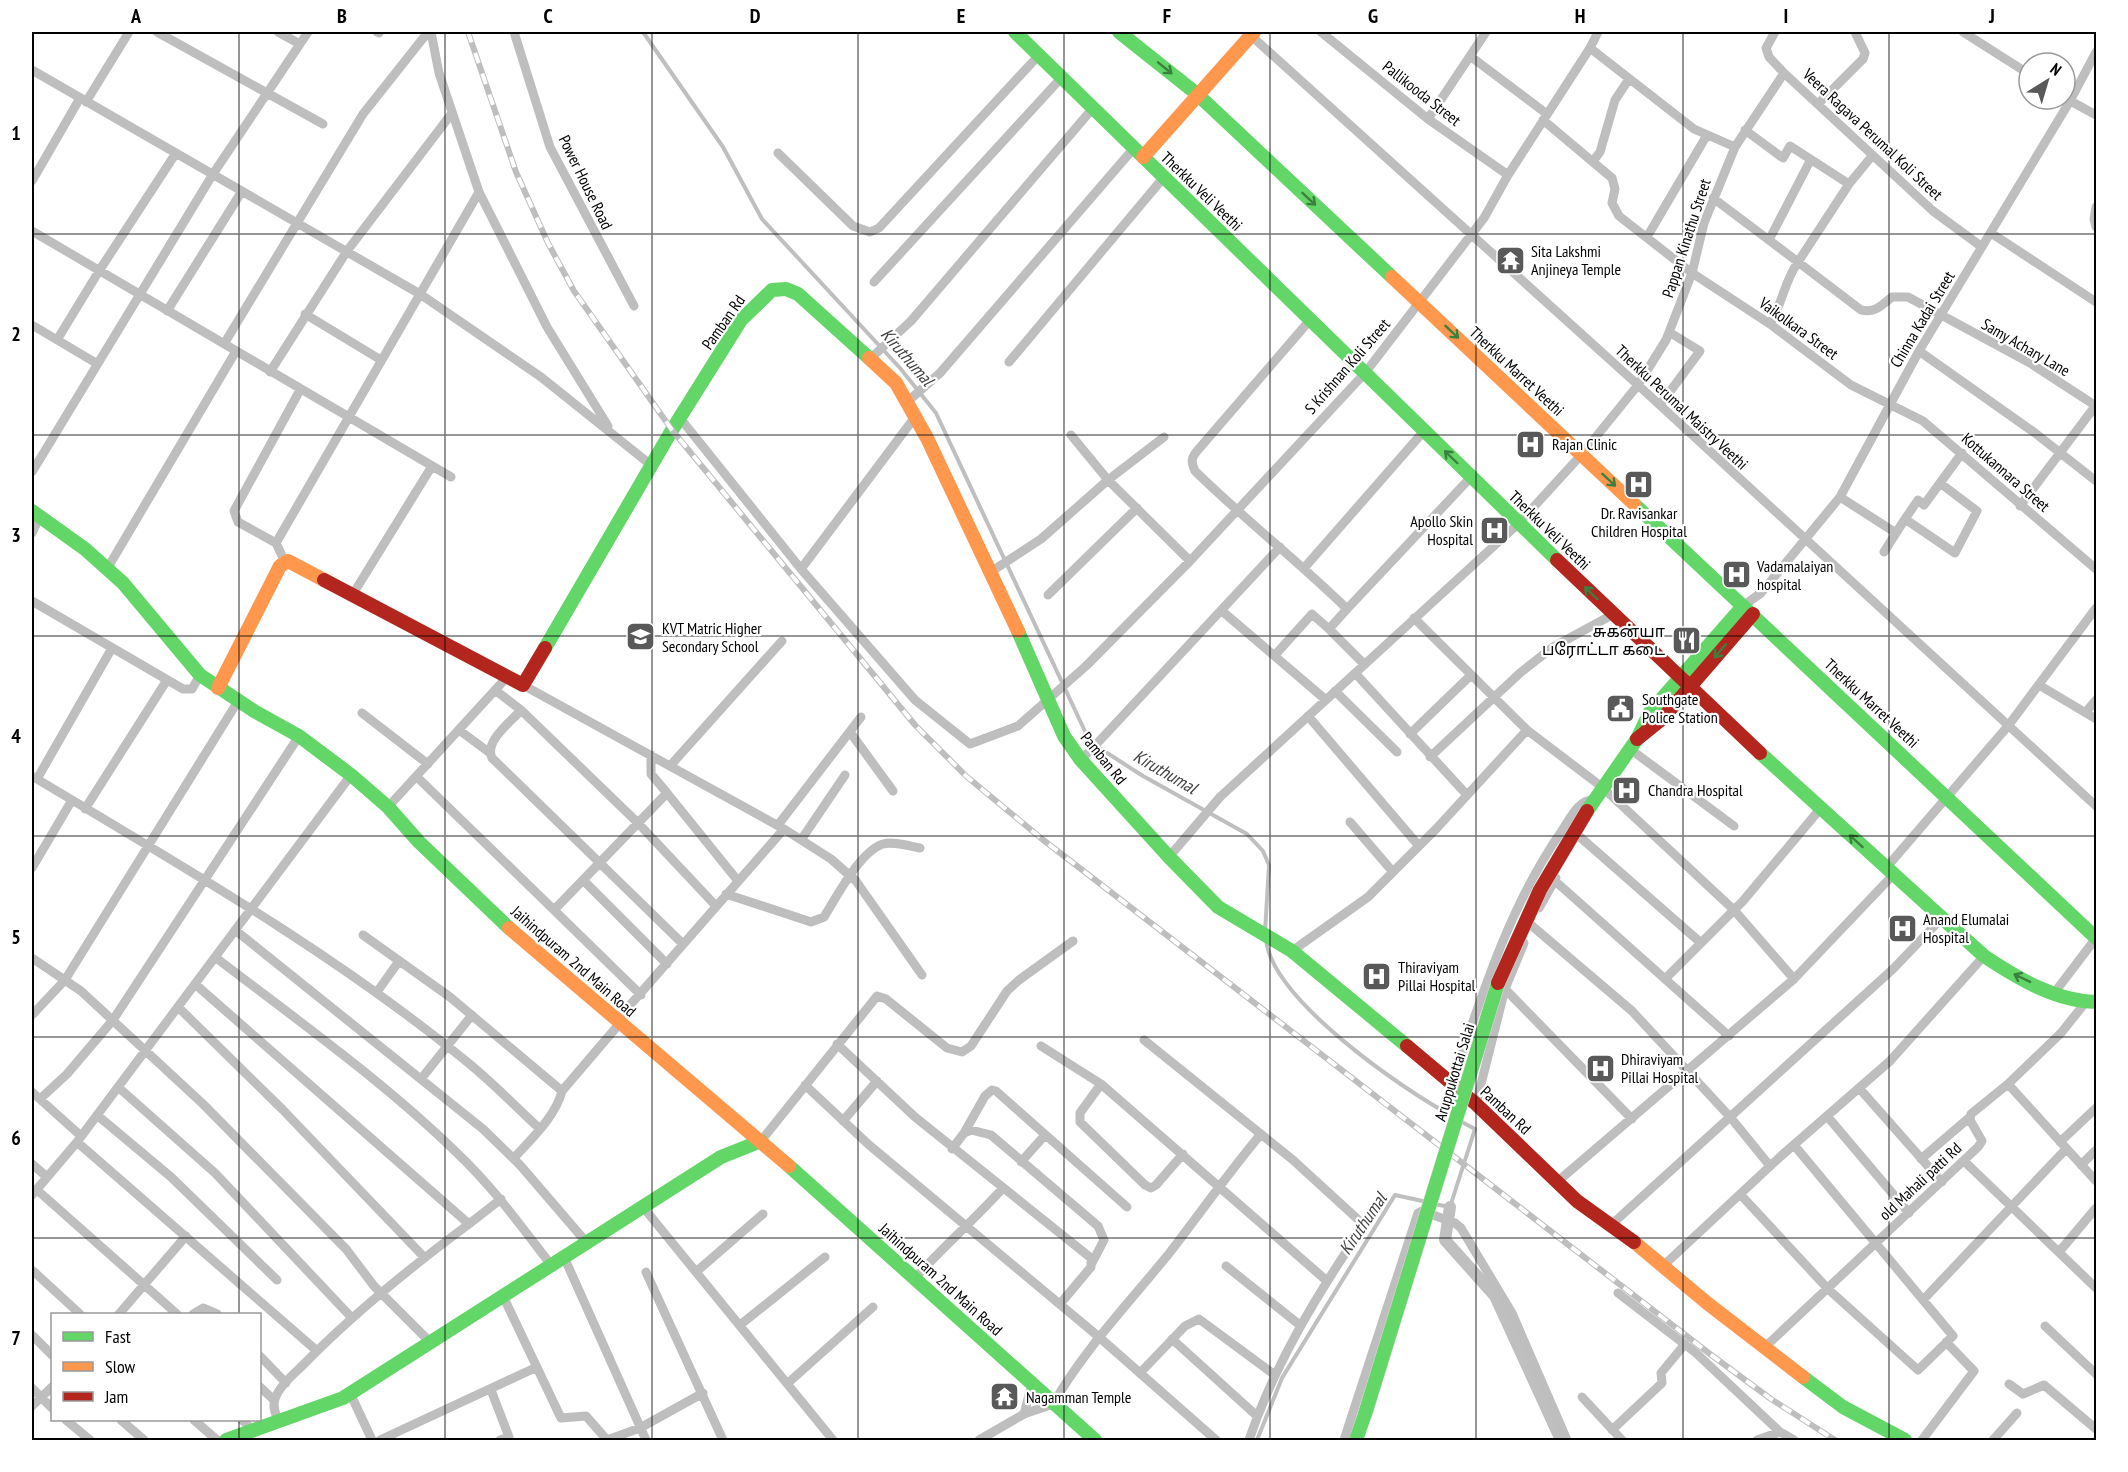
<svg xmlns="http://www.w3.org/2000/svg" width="2128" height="1472" viewBox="0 0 2128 1472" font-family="'PT Sans Narrow','Noto Sans Tamil',sans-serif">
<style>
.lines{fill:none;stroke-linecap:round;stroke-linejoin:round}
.stream{stroke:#bfbfbf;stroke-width:4}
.canal{stroke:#bfbfbf;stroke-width:12}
.street{stroke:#bebebe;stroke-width:9}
.fast{stroke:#63d668;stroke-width:14}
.slow{stroke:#ff974d;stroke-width:14}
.jam{stroke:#b3261e;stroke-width:14}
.rail-casing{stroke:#bebebe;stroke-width:6}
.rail{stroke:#fff;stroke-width:4;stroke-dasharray:11;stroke-linecap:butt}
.fast-bridge-casing{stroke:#dbdbdb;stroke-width:15;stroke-linecap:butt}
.jam-bridge-casing{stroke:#dbdbdb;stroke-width:15;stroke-linecap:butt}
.fast-bridge{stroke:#63d668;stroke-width:14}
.jam-bridge{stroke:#b3261e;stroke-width:14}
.oneway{stroke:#3b803e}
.grid{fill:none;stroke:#000;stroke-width:1.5;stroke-opacity:0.55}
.labels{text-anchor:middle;stroke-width:4.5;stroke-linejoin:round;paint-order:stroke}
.street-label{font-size:16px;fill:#000;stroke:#fff}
.poi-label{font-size:16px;fill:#000;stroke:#fff;text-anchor:start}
.water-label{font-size:18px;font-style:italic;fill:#444;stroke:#fff}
.neatline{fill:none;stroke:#000;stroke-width:2}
.grid-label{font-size:20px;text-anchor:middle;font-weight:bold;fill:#000}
</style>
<rect width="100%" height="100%" fill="#fff"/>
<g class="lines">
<path class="stream" d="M 643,32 L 723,147 L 762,219 L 900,368 L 936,413 L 1090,742 L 1143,776 L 1247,834 L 1263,851 L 1269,865 L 1265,932
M 1266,939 C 1271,999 1403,1090 1454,1117
M 1434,1204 L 1450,1207 L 1475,1129 L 1460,1121
M 1257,1440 L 1282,1378 L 1395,1195 L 1427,1202"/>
<path class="canal" d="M 1450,1207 L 1445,1240 L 1495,1296 L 1561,1440"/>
<path class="street" d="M 157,32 L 323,124
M 278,32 L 298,43
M 377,32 L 379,33
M 431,32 L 439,73 L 479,192 L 547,327 L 608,426
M 514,32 L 550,147 L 634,306
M 1247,32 L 1638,385 L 2096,806
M 1321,32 L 1428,119 L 1508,175
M 1775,32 L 1766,48 L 1769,57 L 1784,73 L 1933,211 L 1982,247
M 1963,32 L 2029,74
M 1590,48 L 1694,129 L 1735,147
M 1470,56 L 1547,114
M 32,70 L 420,294 L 541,377 L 651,465
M 2065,98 L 2096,115
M 86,102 L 129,32
M 1818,104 L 1863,59 L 1865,53 L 1855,32
M 1428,119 L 1486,32
M 1543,120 L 1612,178 L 1615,189 L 1612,203 L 1619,216 L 1692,273 L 1770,324 L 1851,385 L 1923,421 L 2096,569
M 1745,130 L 1783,158 L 1790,146 L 1849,184
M 778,153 L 853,226 L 870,232 L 879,228 L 1039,55
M 1593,161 L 1600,152 L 1615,100 L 1629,79
M 32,181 L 80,98
M 1713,198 L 1798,262 L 1849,184 L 1872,156
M 2096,207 L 2094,219 L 2096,227
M 32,231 L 451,477
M 1991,233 L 2096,302
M 1647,237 L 1707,135
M 1769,240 L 1810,161
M 874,282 L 1062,77
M 167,311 L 242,191
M 305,314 L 381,360
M 1310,320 L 1197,451 C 1191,458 1191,462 1195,471 C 1244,519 1298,561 1347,609 L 1329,629 L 1364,664
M 1770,324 C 1783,302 1784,282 1798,262 L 1861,310 C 1875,313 1881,306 1892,297 L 1908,297 L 2030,363 L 2096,406
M 32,325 L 96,363
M 57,340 L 99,271 L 176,153
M 224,344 L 363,114 L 428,32
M 1919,351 L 2035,433 L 2096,481
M 871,358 L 911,321 L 1093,108
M 1009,362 L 1164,177
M 270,372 L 347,251 L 452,113
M 907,402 L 940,373 L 1134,148
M 1660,405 L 1700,351 L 1669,332
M 680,418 L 801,569 L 915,700 L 970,744 L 1018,726 L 1086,666 L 1190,561 L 1365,373 L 1484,218 L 1508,175 L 1590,48 L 1598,32
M 1071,435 L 1108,480 L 1190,561
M 32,472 L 213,174 L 308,32
M 1940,483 L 1962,453
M 1840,497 L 1896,533 L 1884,552
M 2020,506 L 2096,405
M 32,533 L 40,516
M 1896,533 L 1905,519 L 1955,553 L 1977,511 L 1940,483 L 1924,505 L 1918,500 L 1905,519
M 276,543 L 238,522 L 234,511 L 300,390
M 285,562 L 276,543 L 479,192
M 1305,567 L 1424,431
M 107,569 L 236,351
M 801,569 L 915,417
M 992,571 L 1041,539 L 1108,480 L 1164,437
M 353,594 L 432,466
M 1048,595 L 1137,508
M 32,601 L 183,689 L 192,689 L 200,675
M 1743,606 L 1761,593 L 1840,497 L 1919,351 L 2070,101 L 2096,52
M 1347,609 L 1471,477
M 1222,611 L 1326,700
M 1275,655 L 1312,614 L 1329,629
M 1355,673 L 1467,795
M 523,685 L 784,829 L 831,859 L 856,881 L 922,975
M 2039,685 L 2096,719
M 495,690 L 521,710 C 511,722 484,741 492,758 L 683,944
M 1335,691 L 1397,752
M 521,710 L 638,823 L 716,906
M 2086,712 L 2096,700
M 362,713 L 428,764
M 1308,716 L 1419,846
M 459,730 L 490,753
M 1527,730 L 1602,787 L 1734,910 L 1794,979
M 850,732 L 893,791
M 1410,734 L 1471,675
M 1630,749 L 1734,826
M 1430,757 L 1520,673 L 1553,647 L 1612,615
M 1080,759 L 1090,751 L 1280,547
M 670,766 L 782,641
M 32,776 C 180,865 331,951 466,1061 C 492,1082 515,1106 540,1129
M 417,777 L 554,910 L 667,793 L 651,774 L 651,755
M 37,779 L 112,648
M 667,793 L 738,881
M 388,807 L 507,677
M 85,809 L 167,680
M 1350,822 L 1393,872
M 778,825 L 861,717
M 1580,837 L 1701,943
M 801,840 L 845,775
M 1169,857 L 1220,797 L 1519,523 L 1582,454 L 1638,385 L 1666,340 L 1692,273 L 1704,223 L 1735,147 L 1784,73
M 32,868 L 72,800
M 1886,868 L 2008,726 L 2096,608
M 583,880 L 667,964
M 1554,880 L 1729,1036
M 726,894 L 811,922 L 824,917 C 836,898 860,851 883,844 C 894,841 909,846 920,848
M 1539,908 L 1556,878
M 554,910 L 641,995
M 1531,925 L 1632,1011 L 1731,1118 L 1770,1166
M 235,930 L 483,1129 L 520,1165 L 587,1243
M 363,935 L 450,997 L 562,1091 C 556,1116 531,1139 514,1158
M 1292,951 L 1368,897 L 1436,829 L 1527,730 L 1414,618
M 215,957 C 297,1020 383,1081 457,1153 C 493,1187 521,1226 551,1265
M 32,958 L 81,991 L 203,1104 L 346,1249 L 374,1286 L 430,1342
M 1666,978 L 1743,901 L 1820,809
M 195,984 L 469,1224 C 411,1267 355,1312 304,1364 C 294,1374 279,1386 275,1399 C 272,1407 276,1414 278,1421
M 1505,989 L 1632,1119
M 377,992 L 399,961
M 2055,992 L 2096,938
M 178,1007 L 283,1110 L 424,1257
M 32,1015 L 65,980 L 238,701
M 617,1020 L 784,829
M 1144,1040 L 1293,1160 L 1364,1225 C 1318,1293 1275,1363 1249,1440
M 837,1044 L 915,1117 L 1091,1258 L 1091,1267 L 1060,1304
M 1041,1046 L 1101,1084 L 1327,1281
M 421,1079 L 472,1015
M 1452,1083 C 1482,995 1509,906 1563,829 C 1571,817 1579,799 1594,800
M 1101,1084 L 1080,1113 L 1080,1122 L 1145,1185 L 1151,1188 L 1156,1185 L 1183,1154
M 2008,1084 L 2096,1181
M 805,1085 L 868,1144 L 1099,1337 L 1216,1440
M 118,1087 L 215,1173 L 352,1318
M 1859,1088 L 1942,1182
M 562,1091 L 620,1023
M 32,1092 L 81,1136
M 40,1099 L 67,1074 L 113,1020 L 299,736
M 1476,1104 L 1505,989 L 1524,943
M 97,1115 L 171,1177 L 277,1280
M 1827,1116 L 1909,1213
M 843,1121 L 877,1081
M 964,1133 L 985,1096 L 992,1090 L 996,1091 L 1127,1207
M 761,1141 L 877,996 L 886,999 L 947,1048 L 962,1052 L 971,1046 L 1007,991 L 1019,980 L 1073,941
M 77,1142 L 317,1351
M 2060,1142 L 2096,1108
M 952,1149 L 964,1133 L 971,1130 L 991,1135 L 1098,1226 L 1104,1240 L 1092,1263
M 1921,1159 L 1970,1117
M 1964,1161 L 2096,1288
M 1021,1162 L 1045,1135
M 32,1164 L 47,1177
M 2081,1165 L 2096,1150
M 1557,1182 L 1794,979 L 1893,875
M 36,1189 L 177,1314
M 1740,1194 L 1828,1289 L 1918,1370 L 1953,1336 L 1794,1145
M 32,1195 L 77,1142 L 351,775
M 643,1207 L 833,1440
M 469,1224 L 501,1199
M 1611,1225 L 1893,969 L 1941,919
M 2059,1252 L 2096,1208
M 564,1257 L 646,1440
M 1226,1266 L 1301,1326
M 1663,1266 L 1781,1156 L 1890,1061 L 1984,956
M 32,1270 L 80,1314
M 646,1272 L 723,1440
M 696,1272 L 763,1214
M 916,1277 C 944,1246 975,1219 1003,1188
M 1618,1293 L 1696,1353 L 1780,1432 L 1794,1440
M 503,1296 L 561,1418 L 586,1416 L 607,1440 L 640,1428 L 703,1393
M 1923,1300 L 2066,1149
M 119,1314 L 186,1236
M 193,1314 L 203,1308 L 217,1314
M 740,1325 L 825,1257
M 2045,1326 L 2096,1374
M 32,1335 L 52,1355
M 1172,1339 L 1257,1416
M 1765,1347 L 1978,1147 L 1982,1141 L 1970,1120 L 1971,1114 L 2008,1084 L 2061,1033 L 2085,1003
M 260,1356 L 286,1383
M 1140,1373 L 1185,1326 L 1199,1319 L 1275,1375
M 788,1383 L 873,1307
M 2009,1384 L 2023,1394 L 2044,1385 L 2096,1429
M 260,1387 L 274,1400
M 32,1388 L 52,1408
M 491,1390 L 509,1437 L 500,1440
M 350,1393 L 372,1440
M 1582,1397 L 1622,1440
M 32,1406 L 52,1387
M 1024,1414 L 1032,1384
M 66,1420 L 90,1440
M 121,1420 L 144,1440
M 194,1420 L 217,1440
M 242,1420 L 253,1430
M 1612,1430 L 1662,1383 L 1661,1373 L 1685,1344
M 380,1440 L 537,1367
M 979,1440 L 1024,1414 L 1053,1404 C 1085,1348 1131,1301 1171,1251 C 1201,1212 1229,1172 1261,1134
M 1344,1440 L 1418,1213 L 1422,1211 L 1455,1223 L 1461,1228 L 1512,1313 L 1567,1440
M 1757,1440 L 1780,1432
M 1922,1440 L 1974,1371 L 1946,1342
M 1993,1440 L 2017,1413"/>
<path class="fast" d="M 1015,32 L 1557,560
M 1119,32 L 1197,94 L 1392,277
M 1634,504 L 2096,938
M 32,511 L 85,549 L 123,583 L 200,675 L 254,711 L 299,736 L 351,775 L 388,807 L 419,842 L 509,928
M 1018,631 L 1064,736 L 1080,759 L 1169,857 L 1218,907 L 1292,951 L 1407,1046
M 545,648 L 672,430 L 741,320 L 772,290 L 786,289 L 798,294 L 869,358
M 1760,753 L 1984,956 C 2017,978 2055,1001 2096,1002
M 1587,811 L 1637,739 L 1650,712 L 1743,606
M 789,1166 L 1095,1440
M 1803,1377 L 1843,1407 L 1905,1440
M 226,1440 L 343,1398 L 721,1157 L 761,1141
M 1356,1440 L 1365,1414"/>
<path class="slow" d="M 1143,157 L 1254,32
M 1392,277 L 1634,504
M 869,358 L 896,383 L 927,438 L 1018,631
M 218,688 L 280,566 L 288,561 L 324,580
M 509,928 L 789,1166
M 1634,1242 L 1707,1303 L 1803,1377"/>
<path class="jam" d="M 1557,560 L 1760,753
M 324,580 L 523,685 L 545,648
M 1637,739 L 1663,718 L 1753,614
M 1407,1046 L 1476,1104 L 1577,1201 L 1634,1242"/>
<defs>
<path id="rail" d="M 468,32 L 516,172 L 548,243 L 574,291 L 672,430 L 915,725 L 966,776 L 1042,839 L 1710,1354 L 1771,1399 L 1835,1440"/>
</defs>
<use href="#rail" class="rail-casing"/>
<use href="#rail" class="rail"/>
<defs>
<path id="fast-bridge" d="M 1365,1414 L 1498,983"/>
<path id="jam-bridge" d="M 1498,983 L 1540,890 L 1587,811"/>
</defs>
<use href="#fast-bridge" class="fast-bridge-casing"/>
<use href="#jam-bridge" class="jam-bridge-casing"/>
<use href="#fast-bridge" class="fast-bridge"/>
<use href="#jam-bridge" class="jam-bridge"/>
</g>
<defs><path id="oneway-shaft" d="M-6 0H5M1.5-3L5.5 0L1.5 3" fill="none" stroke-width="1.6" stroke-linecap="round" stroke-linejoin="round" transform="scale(1.5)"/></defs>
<g class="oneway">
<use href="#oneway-shaft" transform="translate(1165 68) rotate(39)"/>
<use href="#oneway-shaft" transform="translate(1309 199) rotate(43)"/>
<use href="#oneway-shaft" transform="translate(1452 332) rotate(43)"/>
<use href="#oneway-shaft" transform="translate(1451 457) rotate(-136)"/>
<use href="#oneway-shaft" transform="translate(1609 480) rotate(43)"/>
<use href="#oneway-shaft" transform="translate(1591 593) rotate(-136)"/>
<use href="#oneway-shaft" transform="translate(1720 651) rotate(131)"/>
<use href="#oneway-shaft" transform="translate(1856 841) rotate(-138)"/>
<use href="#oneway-shaft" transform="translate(2022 978) rotate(-154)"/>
</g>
<path class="grid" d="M 239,32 L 239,1314M 445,32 L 445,1440M 652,32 L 652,1440M 858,32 L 858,1440M 1064,32 L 1064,1440M 1270,32 L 1270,1440M 1476,32 L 1476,1440M 1683,32 L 1683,1440M 1889,32 L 1889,1440M 32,234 L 2096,234M 32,435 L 2096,435M 32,636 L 2096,636M 32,836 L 2096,836M 32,1037 L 2096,1037M 32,1238 L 2096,1238M 239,1420 L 239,1440"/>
<defs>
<symbol id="temple-square" viewBox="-11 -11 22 22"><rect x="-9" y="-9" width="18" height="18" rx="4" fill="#595959" stroke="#fff"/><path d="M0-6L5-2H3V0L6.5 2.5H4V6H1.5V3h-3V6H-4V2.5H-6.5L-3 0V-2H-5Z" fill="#fff"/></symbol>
<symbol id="hospital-square" viewBox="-11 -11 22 22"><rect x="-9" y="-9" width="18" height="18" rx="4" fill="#595959" stroke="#fff"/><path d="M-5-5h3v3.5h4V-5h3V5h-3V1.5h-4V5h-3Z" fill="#fff"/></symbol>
<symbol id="school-square" viewBox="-11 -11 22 22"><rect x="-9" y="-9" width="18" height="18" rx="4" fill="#595959" stroke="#fff"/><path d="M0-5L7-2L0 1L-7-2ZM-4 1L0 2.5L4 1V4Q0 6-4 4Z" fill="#fff"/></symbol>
<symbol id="restaurant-square" viewBox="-11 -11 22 22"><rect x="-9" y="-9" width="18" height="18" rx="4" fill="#595959" stroke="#fff"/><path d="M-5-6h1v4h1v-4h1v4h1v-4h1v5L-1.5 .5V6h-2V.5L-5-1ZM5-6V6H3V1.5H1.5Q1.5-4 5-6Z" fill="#fff"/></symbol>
<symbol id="civic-square" viewBox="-11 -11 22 22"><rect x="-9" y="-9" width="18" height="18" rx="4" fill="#595959" stroke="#fff"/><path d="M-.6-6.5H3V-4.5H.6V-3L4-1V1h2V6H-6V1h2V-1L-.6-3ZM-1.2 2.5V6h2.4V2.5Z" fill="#fff"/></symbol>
</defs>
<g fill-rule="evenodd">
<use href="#temple-square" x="1494" y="244" width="33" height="33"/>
<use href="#hospital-square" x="1514" y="428" width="33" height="33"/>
<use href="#hospital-square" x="1622" y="468" width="33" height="33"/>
<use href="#hospital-square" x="1478" y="514" width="33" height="33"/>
<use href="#hospital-square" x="1720" y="558" width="33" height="33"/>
<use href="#school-square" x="624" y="620" width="33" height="33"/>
<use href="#restaurant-square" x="1670" y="624" width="33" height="33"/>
<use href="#civic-square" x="1604" y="692" width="33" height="33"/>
<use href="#hospital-square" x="1610" y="774" width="33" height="33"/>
<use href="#hospital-square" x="1886" y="912" width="33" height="33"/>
<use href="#hospital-square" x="1360" y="960" width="33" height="33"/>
<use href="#hospital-square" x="1584" y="1052" width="33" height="33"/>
<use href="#temple-square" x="988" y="1380" width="33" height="33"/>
</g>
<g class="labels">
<g class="street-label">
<text transform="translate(1422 93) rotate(38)" y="6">Pallikooda Street</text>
<text transform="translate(1873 134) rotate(43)" y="6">Veera Ragava Perumal Koli Street</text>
<text transform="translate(586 182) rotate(64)" y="6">Power House Road</text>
<text transform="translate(1202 191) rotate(44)" y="6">Therkku Veli Veethi</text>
<text transform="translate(1686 238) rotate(-72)" y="6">Pappan Kinathu Street</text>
<text transform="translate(1922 319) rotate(-59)" y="6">Chinna Kadai Street</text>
<text transform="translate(723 322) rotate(-55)" y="6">Pamban Rd</text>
<text transform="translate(1799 328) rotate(36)" y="6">Vaikolkara Street</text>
<text transform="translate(2026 347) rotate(30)" y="6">Samy Achary Lane</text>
<text transform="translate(1347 366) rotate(-49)" y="6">S Krishnan Koli Street</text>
<text transform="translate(1517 371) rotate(43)" y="6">Therkku Marret Veethi</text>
<text transform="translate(1682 407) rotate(43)" y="6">Therkku Perumal Maistry Veethi</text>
<text transform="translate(2006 472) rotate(41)" y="6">Kottukannara Street</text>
<text transform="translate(1550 530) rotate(44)" y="6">Therkku Veli Veethi</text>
<text transform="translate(1872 703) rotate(43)" y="6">Therkku Marret Veethi</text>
<text transform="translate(1104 758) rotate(51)" y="6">Pamban Rd</text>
<text transform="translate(574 961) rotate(41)" y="6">Jaihindpuram 2nd Main Road</text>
<text transform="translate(1454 1072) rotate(-73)" y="6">Aruppukottai Salai</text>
<text transform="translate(1506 1110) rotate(43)" y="6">Pamban Rd</text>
<text transform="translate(1920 1181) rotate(-43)" y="6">old Mahali patti Rd</text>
<text transform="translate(941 1279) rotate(42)" y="6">Jaihindpuram 2nd Main Road</text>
</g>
<g class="poi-label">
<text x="1531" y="257">Sita Lakshmi<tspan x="1531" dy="18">Anjineya Temple</tspan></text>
<text x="1552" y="450">Rajan Clinic</text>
<text x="1639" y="519" text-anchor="middle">Dr. Ravisankar<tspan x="1639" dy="18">Children Hospital</tspan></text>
<text x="1473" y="527" text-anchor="end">Apollo Skin<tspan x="1473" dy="18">Hospital</tspan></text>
<text x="1757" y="572">Vadamalaiyan<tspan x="1757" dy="18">hospital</tspan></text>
<text x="662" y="634">KVT Matric Higher<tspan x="662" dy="18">Secondary School</tspan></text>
<text x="1665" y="637" text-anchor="end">சுகன்யா<tspan x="1665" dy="18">பரோட்டா கடை</tspan></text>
<text x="1642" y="705">Southgate<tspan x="1642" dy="18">Police Station</tspan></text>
<text x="1648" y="796">Chandra Hospital</text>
<text x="1923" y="925">Anand Elumalai<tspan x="1923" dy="18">Hospital</tspan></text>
<text x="1398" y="973">Thiraviyam<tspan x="1398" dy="18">Pillai Hospital</tspan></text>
<text x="1621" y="1065">Dhiraviyam<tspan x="1621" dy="18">Pillai Hospital</tspan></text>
<text x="1026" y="1403">Nagamman Temple</text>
</g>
<g class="water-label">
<text transform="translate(907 357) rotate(49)" y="6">Kiruthumal</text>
<text transform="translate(1165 772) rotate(30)" y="6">Kiruthumal</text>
<text transform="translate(1363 1224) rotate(-56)" y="6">Kiruthumal</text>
</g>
</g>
<rect width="2128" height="1472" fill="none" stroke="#ffffff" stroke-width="66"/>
<rect x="51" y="1313" width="210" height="108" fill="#ffffff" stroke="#999999" stroke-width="1.5"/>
<rect x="63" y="1332" width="30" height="9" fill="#63d668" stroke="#999999" stroke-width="1.5"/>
<text x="105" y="1343" font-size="18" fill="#000000">Fast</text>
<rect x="63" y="1362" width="30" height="9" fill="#ff974d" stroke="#999999" stroke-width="1.5"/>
<text x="105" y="1373" font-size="18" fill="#000000">Slow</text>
<rect x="63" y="1392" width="30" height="9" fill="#b3261e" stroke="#999999" stroke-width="1.5"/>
<text x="105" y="1403" font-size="18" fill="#000000">Jam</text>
<g transform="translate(2047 81) rotate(37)"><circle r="28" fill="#ffffff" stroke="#999999" stroke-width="1.5"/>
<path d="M0-4.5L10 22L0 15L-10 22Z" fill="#595959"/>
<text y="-9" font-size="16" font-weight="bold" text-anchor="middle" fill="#000000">N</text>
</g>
<rect x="33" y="33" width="2062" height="1406" class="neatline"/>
<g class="grid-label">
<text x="136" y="23">A</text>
<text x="342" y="23">B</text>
<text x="548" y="23">C</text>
<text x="755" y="23">D</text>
<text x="961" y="23">E</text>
<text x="1167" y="23">F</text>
<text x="1373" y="23">G</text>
<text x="1580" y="23">H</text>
<text x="1786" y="23">I</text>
<text x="1992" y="23">J</text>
<text x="16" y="140">1</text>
<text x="16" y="341">2</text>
<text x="16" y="542">3</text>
<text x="16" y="743">4</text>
<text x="16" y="944">5</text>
<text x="16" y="1145">6</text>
<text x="16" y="1345">7</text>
</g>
</svg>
